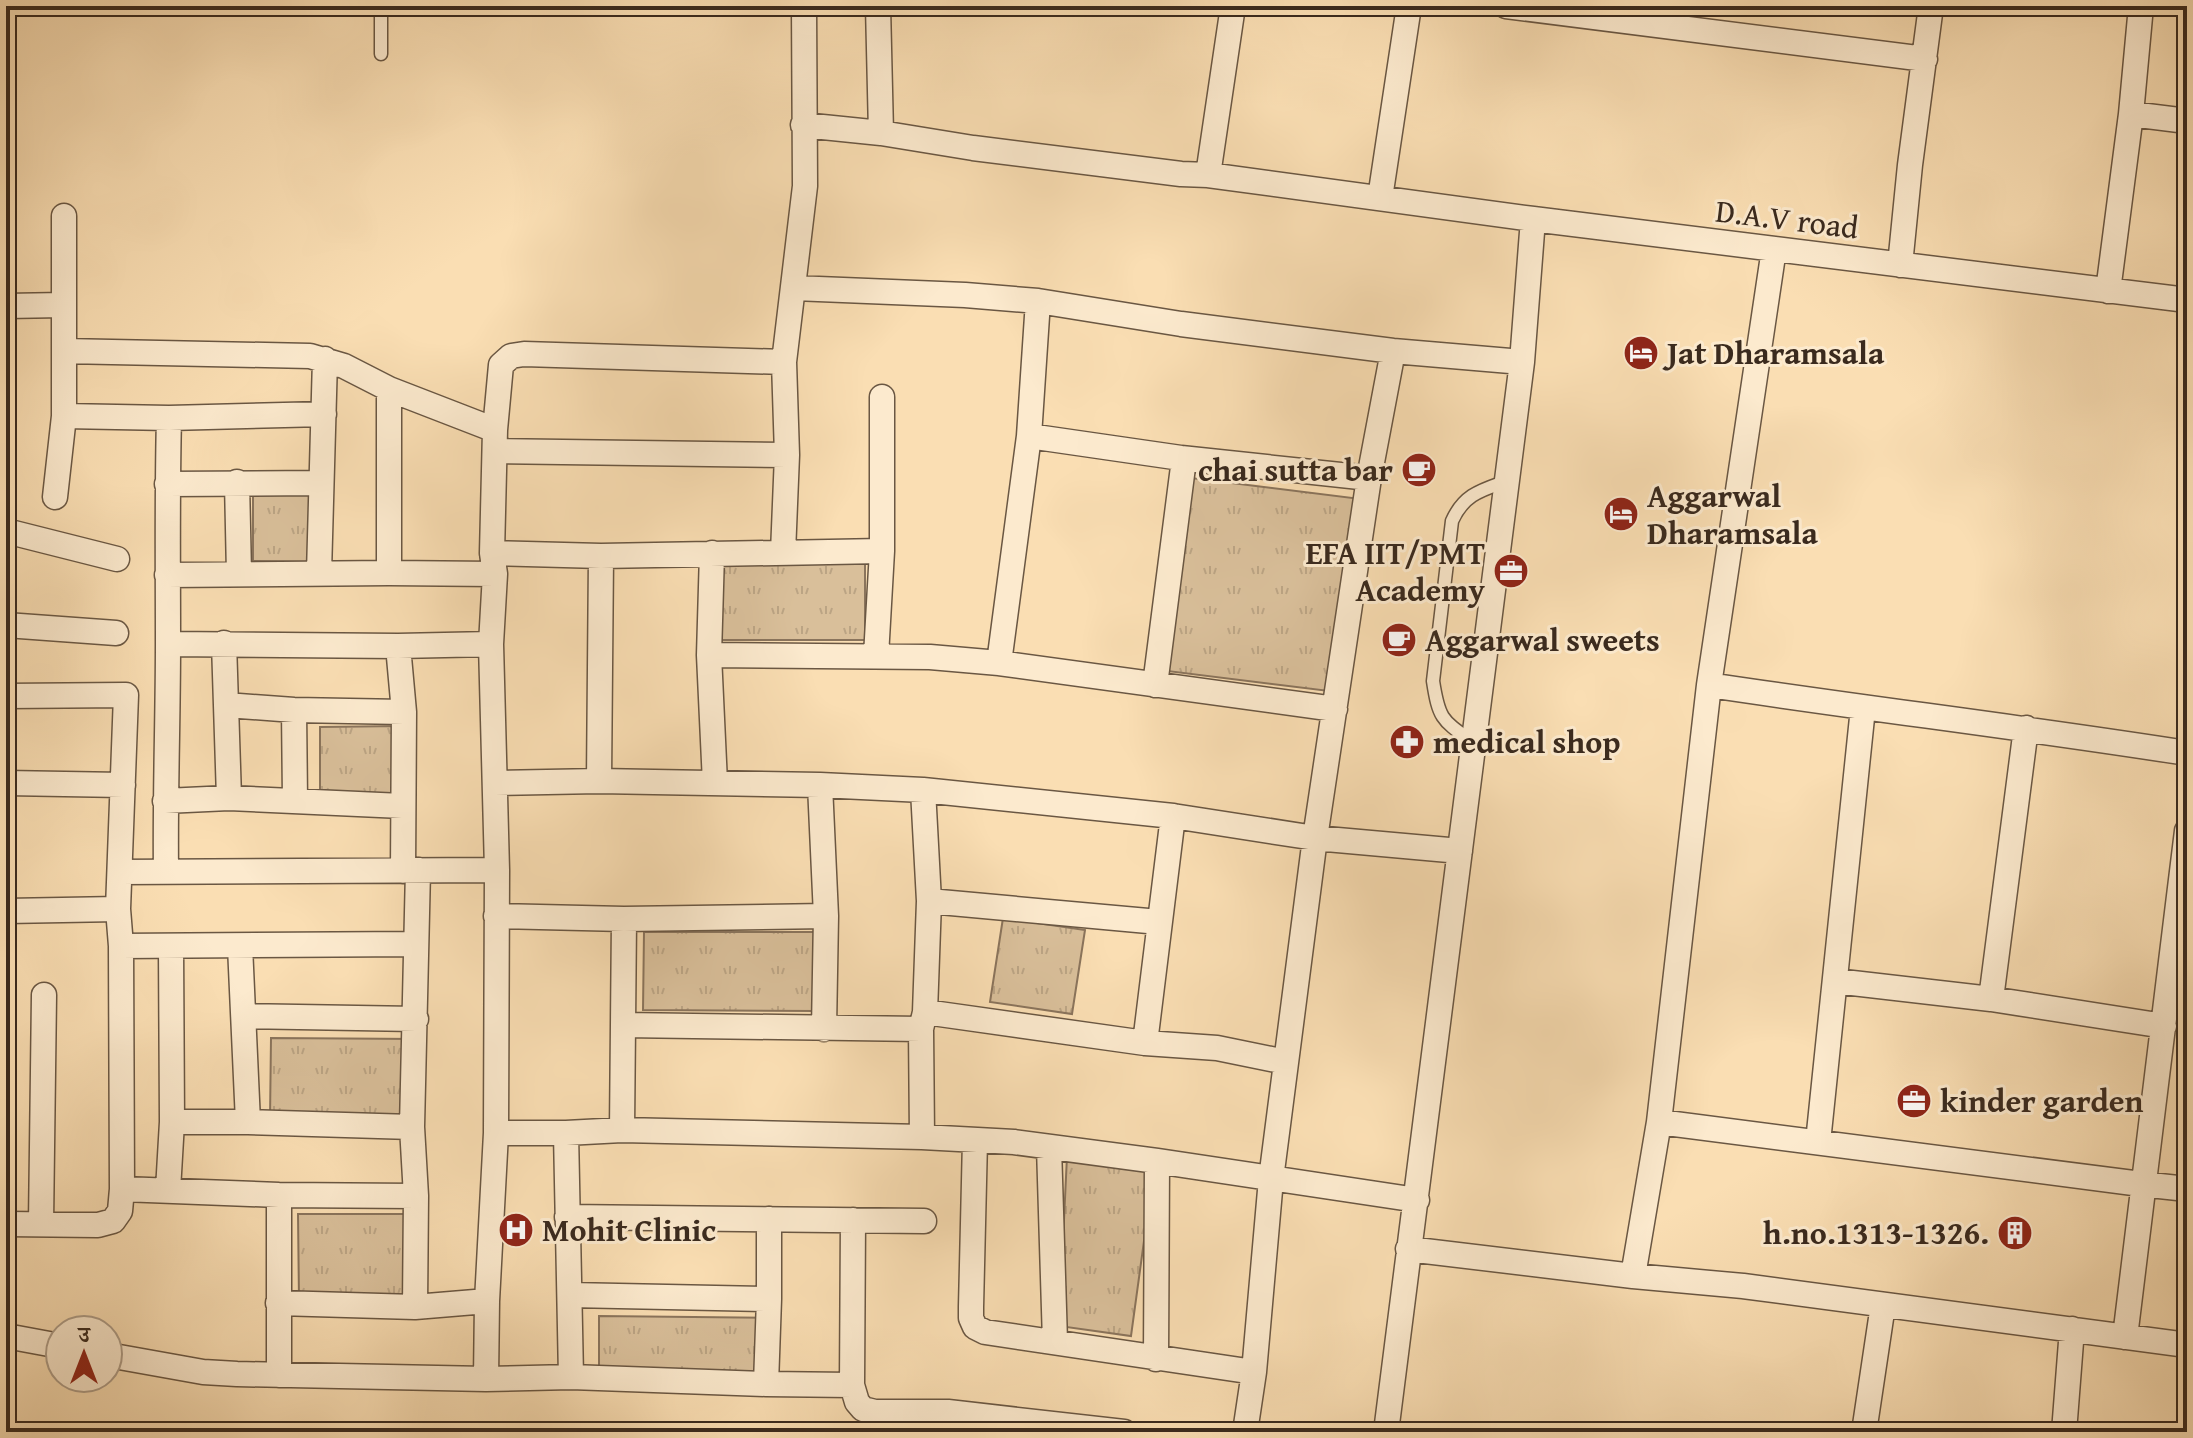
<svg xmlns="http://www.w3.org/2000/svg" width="2193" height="1438" viewBox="0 0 2193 1438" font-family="'Gentium Book Plus','Noto Serif Devanagari',serif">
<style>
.grass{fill:url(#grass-tufts);stroke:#8a745c;stroke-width:2}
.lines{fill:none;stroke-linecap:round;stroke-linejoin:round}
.lane-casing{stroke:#6a5743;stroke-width:15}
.street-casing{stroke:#6a5743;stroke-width:27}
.lane{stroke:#fceace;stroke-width:12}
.street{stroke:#fceace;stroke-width:24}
.labels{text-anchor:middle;stroke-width:6;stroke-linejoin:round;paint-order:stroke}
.street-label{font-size:32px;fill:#3a2a1e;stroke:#fceace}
.poi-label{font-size:32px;font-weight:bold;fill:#3a2a1e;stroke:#fceace;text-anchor:start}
</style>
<defs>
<pattern id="grass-tufts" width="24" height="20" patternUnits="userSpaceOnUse" patternTransform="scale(2)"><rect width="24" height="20" fill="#d9bf9a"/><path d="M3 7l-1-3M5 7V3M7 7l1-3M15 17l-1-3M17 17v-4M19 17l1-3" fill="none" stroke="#bba484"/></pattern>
</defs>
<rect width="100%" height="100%" fill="#fadeb3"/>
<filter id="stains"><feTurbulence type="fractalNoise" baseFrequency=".0025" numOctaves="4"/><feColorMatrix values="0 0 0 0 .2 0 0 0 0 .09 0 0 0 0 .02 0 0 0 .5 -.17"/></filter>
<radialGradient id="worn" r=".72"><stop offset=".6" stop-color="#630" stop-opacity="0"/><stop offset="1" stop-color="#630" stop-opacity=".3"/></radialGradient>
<path class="grass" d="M 1191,478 L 1369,500 L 1345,693 L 1167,671 Z
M 253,488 L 324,488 L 323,562 L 253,561 Z
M 716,564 L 865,564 L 865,640 L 716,640 Z
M 401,726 L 402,798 L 320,799 L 320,727 Z
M 1003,918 L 1085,930 L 1072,1014 L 990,1002 Z
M 644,932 L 816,932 L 816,1011 L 643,1010 Z
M 271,1038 L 418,1039 L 417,1121 L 270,1119 Z
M 1067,1156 L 1154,1168 L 1131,1336 L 1059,1326 Z
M 298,1214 L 424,1214 L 425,1300 L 299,1300 Z
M 599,1316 L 779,1318 L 779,1378 L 599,1376 Z"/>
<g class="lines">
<defs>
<path id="lane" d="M 381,6 L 381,54
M 1474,743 C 1442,720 1439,720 1433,681 L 1452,521 C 1464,494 1482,490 1507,481"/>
<path id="street" d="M 878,6 L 881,133
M 1506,6 L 1925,59
M 2131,114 L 2187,121
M 803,125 L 881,133 L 973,148 L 1181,174 L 1208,175 L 1533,219 L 2187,300
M 1208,175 L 1233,6
M 1380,198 L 1409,6
M 1900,265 L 1910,165 L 1931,6
M 794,288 L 965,295 L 1038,301 L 1181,324 L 1393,351 L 1522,362
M 2108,291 L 2131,114 L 2141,6
M 6,306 L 63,305
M 64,351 L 310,356 L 344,366 L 389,389 L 495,430
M 389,389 L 389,573
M 64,416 L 169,418 L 324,414
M 1029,436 L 1181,458 L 1369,478
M 496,451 L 787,455
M 237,482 L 239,574
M 167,484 L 320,483
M 55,497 L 64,416 L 64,216
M 6,531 L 117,559
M 492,553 L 601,556 L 882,551
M 712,553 L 709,655 L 715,783
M 783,553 L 787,455 L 784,362 L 805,186 L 804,6
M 319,573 L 325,359
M 167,575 L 389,573 L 495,574
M 6,625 L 116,633
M 224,643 L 229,798
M 168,644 L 398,646 L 491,644
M 398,646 L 404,712 L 403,871
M 709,655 L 930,657 L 999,663 L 1335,709
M 876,656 L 882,551 L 882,397
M 999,663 L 1029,436 L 1038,301
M 1155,685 L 1184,459
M 1709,685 C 1868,709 2028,728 2187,753
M 6,696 L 126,695 L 118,909 L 121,946 L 122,1189 L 120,1211 L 113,1221 L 98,1225 L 6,1224
M 226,705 L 294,710 L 404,712
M 294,710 L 295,800
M 599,781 L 601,556
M 6,783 L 123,785
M 495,783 L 599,781 L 820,785 L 923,790 L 1173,816 L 1315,838 L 1460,851
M 820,785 L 826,916 L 824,1029
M 165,801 L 229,798 L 402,806
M 166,871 C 165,795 168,720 168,644 C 168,569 167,493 169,418
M 120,872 L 497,870
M 929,901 L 1159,922
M 6,911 L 118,909
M 496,916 L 624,919 L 826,916
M 121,946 L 416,944
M 240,946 L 248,1122
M 1835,981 L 1991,999 L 2164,1026
M 1991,999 L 2026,728
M 925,1012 L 1145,1043 L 1217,1048 L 1286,1062
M 244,1016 L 416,1019
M 624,1025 L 921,1029
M 1145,1043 L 1173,816
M 172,1122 L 248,1122 L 412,1127
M 1659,1122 L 2141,1184 L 2187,1189
M 622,1130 L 624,919
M 496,1133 L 566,1133 L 622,1130 L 922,1137 L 1014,1142 L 1157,1161 L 1417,1200
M 566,1133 L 571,1377
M 922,1137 L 921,1029 L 925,1012 L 929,901 L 923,790
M 975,1140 L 971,1307 L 971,1318 L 975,1327 L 985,1332 L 1254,1372
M 1818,1142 L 1863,708
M 1049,1147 L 1055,1342
M 122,1189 L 279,1195 L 416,1196
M 168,1190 L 172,1122 L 171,947
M 567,1217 L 924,1221
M 853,1220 L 852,1385 L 857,1402 L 863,1409 L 875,1412 L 948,1412 L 1124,1432
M 41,1224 L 44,995
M 1408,1249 L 1633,1276 L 1743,1286 L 2187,1345
M 1633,1276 L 1659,1122 L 1709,685 L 1774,249
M 570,1295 L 769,1299
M 278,1303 L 415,1307 L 487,1301
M 415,1307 L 416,1196 L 412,1127 L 418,870
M 6,1336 L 60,1346
M 2125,1337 L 2187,831
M 108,1355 L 203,1372 L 237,1374 L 486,1379 L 571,1377 L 766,1384 L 852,1385
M 1156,1359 L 1157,1161
M 279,1375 L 279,1195
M 486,1379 L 487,1301 L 496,1133 L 497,870 L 491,644 L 495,574 L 492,553 L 495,430 L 501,365 L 511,356 L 524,354 L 784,362
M 766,1384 L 769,1299 L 769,1219
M 1245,1432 L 1254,1372 L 1271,1179 L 1315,838 L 1369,478 L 1393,351
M 1386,1432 L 1522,362 L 1533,219
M 1864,1432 L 1883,1305
M 2064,1432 L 2072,1329"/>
</defs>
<use href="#lane" class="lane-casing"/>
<use href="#street" class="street-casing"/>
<use href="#lane" class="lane"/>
<use href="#street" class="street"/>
</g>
<defs>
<symbol id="hotel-disc" viewBox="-11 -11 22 22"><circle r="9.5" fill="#8f2418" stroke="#fceace"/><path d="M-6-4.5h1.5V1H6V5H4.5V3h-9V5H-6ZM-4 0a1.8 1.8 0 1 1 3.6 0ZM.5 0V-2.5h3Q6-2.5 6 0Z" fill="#fff"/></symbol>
<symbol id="cafe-disc" viewBox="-11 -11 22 22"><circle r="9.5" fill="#8f2418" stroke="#fceace"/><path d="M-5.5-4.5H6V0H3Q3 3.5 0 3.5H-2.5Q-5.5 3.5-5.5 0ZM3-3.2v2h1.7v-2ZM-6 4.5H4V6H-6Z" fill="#fff"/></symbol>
<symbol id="office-disc" viewBox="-11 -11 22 22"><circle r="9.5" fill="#8f2418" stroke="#fceace"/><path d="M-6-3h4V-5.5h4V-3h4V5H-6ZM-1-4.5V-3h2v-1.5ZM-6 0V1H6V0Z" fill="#fff"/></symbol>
<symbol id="pharmacy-disc" viewBox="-11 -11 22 22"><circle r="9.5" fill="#8f2418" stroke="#fceace"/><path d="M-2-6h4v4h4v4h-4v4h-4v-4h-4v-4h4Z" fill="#fff"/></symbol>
<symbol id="hospital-disc" viewBox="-11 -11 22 22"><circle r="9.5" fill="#8f2418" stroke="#fceace"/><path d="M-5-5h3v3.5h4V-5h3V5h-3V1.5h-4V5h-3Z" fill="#fff"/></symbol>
<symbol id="building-disc" viewBox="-11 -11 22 22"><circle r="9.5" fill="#8f2418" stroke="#fceace"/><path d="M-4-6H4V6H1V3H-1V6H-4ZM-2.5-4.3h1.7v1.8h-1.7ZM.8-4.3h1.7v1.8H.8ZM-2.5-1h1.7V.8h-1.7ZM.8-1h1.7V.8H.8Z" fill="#fff"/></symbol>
</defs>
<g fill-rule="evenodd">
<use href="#hotel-disc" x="1621" y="333" width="40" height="40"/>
<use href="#cafe-disc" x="1399" y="450" width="40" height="40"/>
<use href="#hotel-disc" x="1601" y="494" width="40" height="40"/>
<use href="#office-disc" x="1491" y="551" width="40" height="40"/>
<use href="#cafe-disc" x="1379" y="620" width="40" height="40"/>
<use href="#pharmacy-disc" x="1387" y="722" width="40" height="40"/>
<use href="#office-disc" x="1894" y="1081" width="40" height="40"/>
<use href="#hospital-disc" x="496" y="1210" width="40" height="40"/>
<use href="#building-disc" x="1995" y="1213" width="40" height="40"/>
</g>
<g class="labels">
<g class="street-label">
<text transform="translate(1787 219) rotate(7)" y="11">D.A.V road</text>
</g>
<g class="poi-label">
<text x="1667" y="364">Jat Dharamsala</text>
<text x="1393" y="481" text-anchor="end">chai sutta bar</text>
<text x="1647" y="507">Aggarwal<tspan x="1647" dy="37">Dharamsala</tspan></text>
<text x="1485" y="564" text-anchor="end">EFA IIT/PMT<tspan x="1485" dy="37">Academy</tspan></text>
<text x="1425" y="651">Aggarwal sweets</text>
<text x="1433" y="753">medical shop</text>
<text x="1940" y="1112">kinder garden</text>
<text x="542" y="1241">Mohit Clinic</text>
<text x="1989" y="1244" text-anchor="end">h.no.1313-1326.</text>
</g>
</g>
<rect width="2193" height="1438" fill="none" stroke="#fadeb3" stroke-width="32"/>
<rect x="8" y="8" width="2177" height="1422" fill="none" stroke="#3a2a1e" stroke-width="4"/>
<rect x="16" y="16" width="2161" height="1406" fill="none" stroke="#3a2a1e" stroke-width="2"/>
<g transform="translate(84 1354)"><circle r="38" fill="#fceace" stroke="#ae9d88" stroke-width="2"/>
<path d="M0-6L14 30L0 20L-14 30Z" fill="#8f2418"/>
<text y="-12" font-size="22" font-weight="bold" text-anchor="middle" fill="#3a2a1e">उ</text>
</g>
<rect width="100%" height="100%" filter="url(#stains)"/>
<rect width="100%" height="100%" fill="url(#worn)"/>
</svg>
